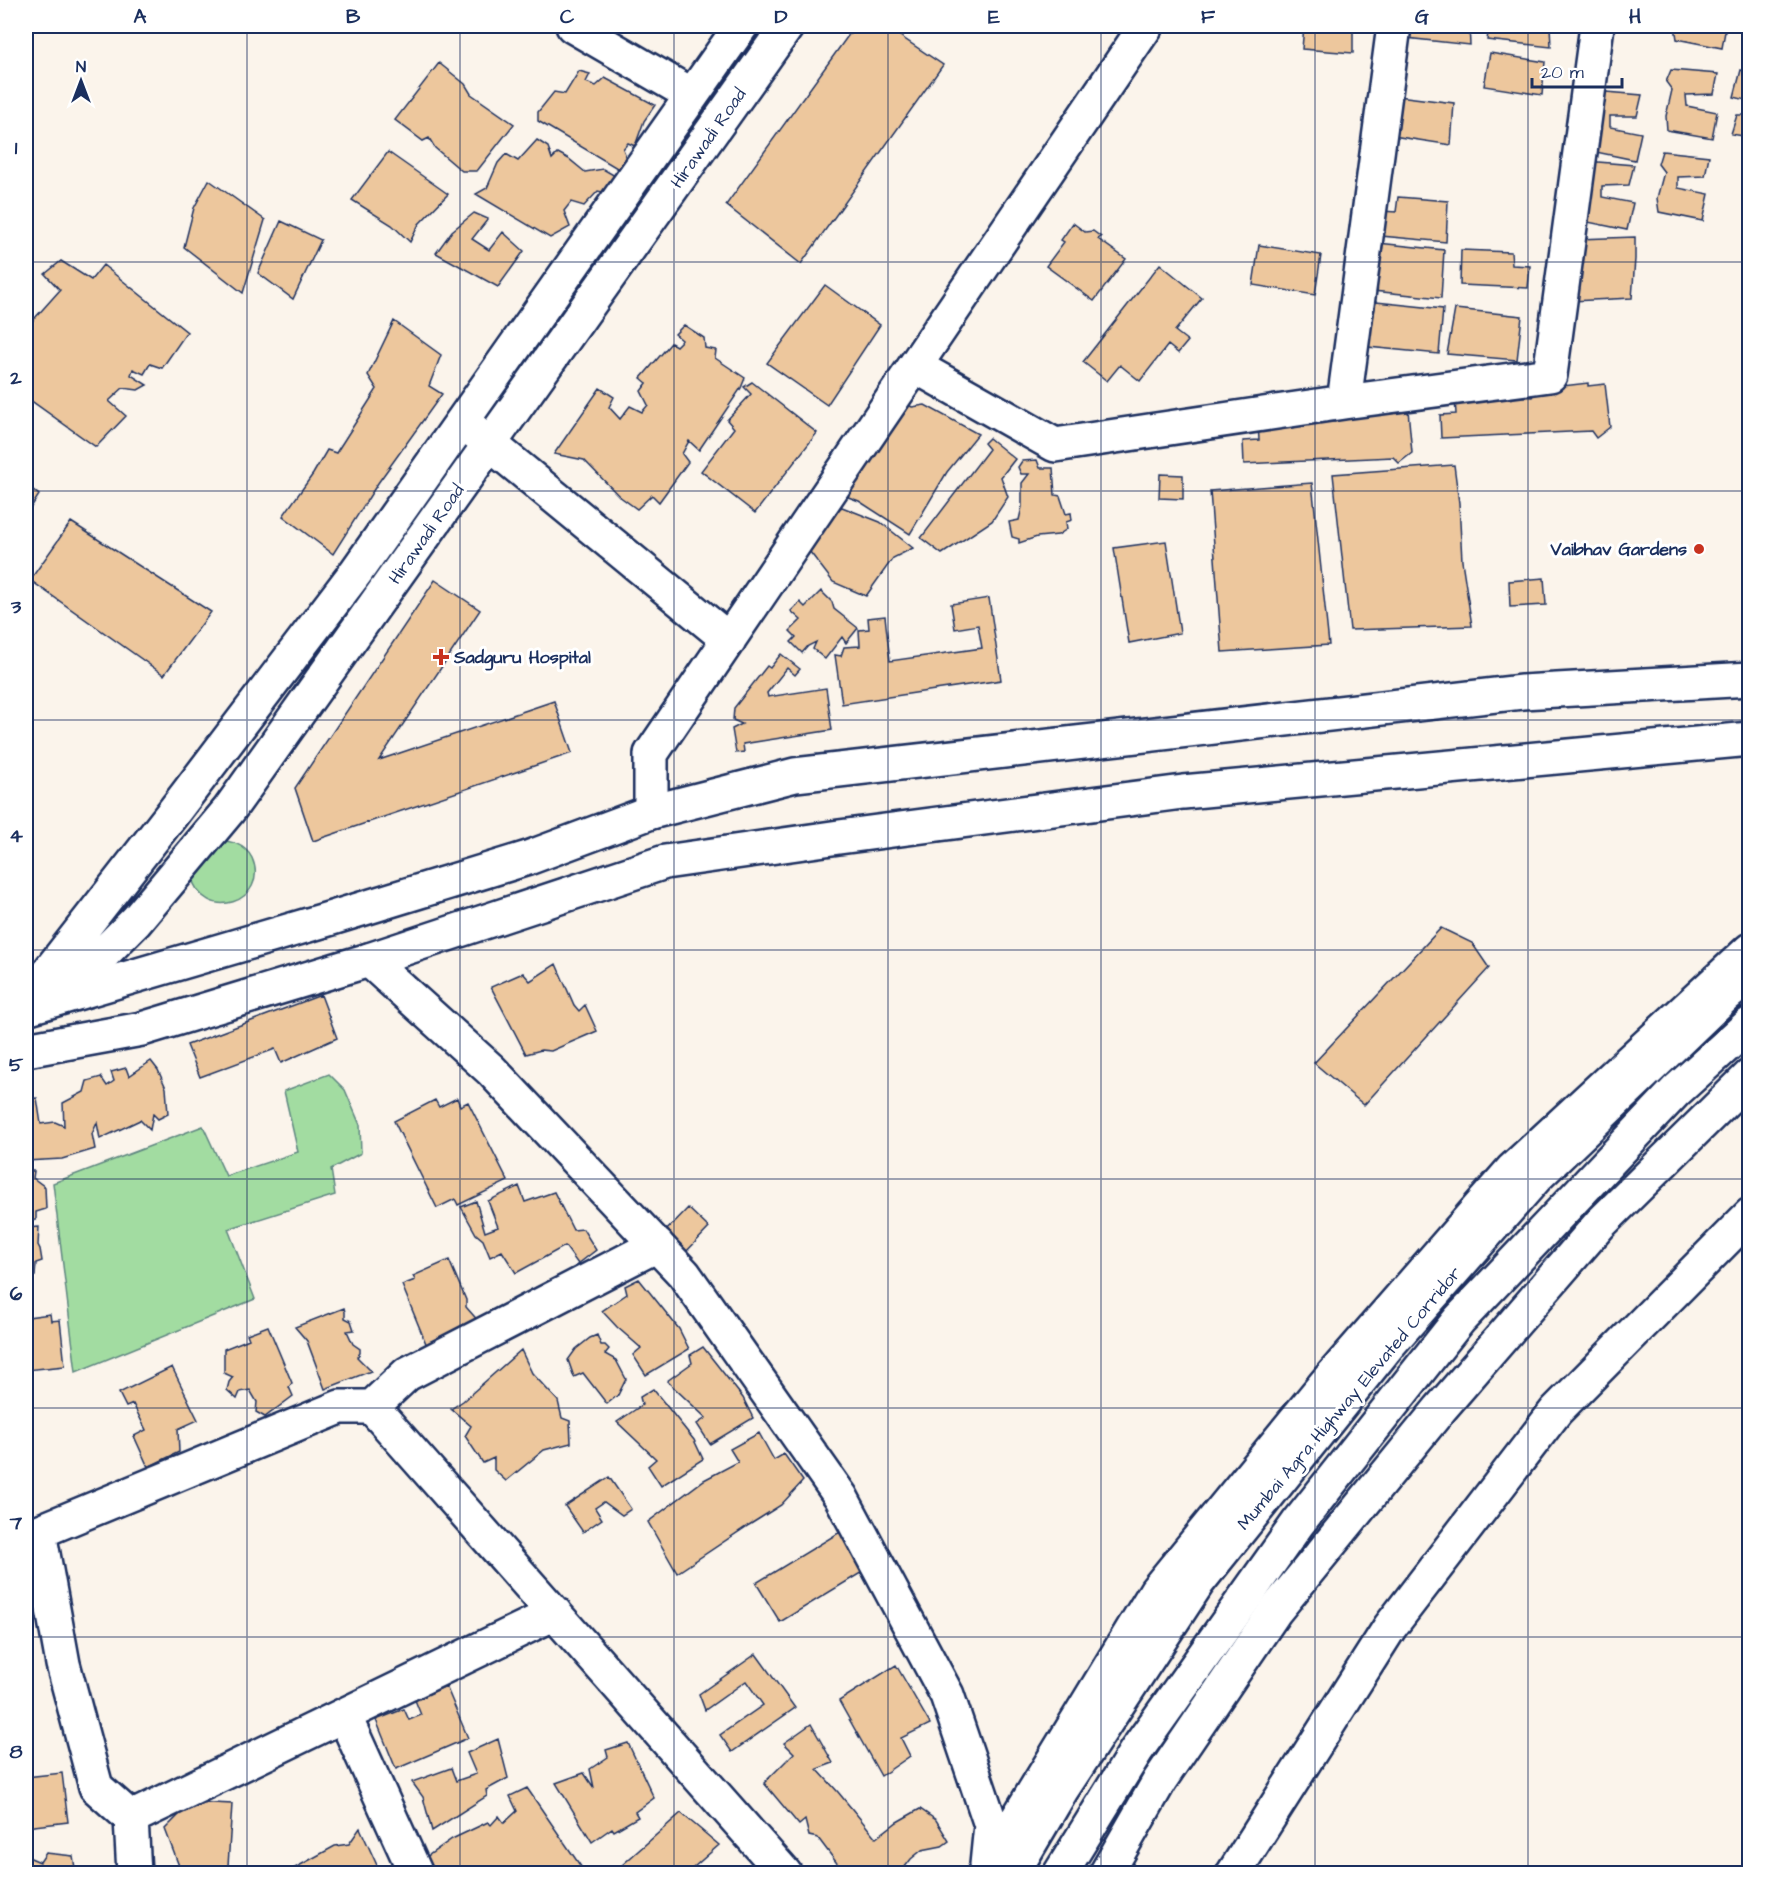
<svg xmlns="http://www.w3.org/2000/svg" width="1775" height="1899" viewBox="0 0 1775 1899" font-family="'Architects Daughter',sans-serif">
<style>
.green{fill:#a2dca1;stroke:#5e8680;stroke-width:1.5}
.building{fill:#edc79d;stroke:#1b2f5e;stroke-width:1.5}
.lines{fill:none;stroke-linecap:round;stroke-linejoin:round}
.minor-casing{stroke:#1b2f5e;stroke-width:38}
.major-casing{stroke:#1b2f5e;stroke-width:38}
.highway-casing{stroke:#1b2f5e;stroke-width:38}
.minor{stroke:#fff;stroke-width:33}
.major{stroke:#fff;stroke-width:33}
.highway{stroke:#fff;stroke-width:33}
.grid{fill:none;stroke:#1b2f5e;stroke-width:1.5;stroke-opacity:0.55}
.poi-dot{fill:#c8321e;stroke:#fff;stroke-width:2}
.labels{text-anchor:middle;stroke-width:6;stroke-linejoin:round;paint-order:stroke}
.street-label{font-size:18px;fill:#1b2f5e;stroke:#fff}
.poi-label{font-size:18px;font-weight:bold;fill:#1b2f5e;stroke:#fff;text-anchor:end}
.neatline{fill:none;stroke:#1b2f5e;stroke-width:2}
.grid-label{font-size:20px;text-anchor:middle;font-weight:bold;fill:#1b2f5e}
</style>
<rect width="100%" height="100%" fill="#fbf4eb"/>
<filter id="ink" filterUnits="userSpaceOnUse"><feTurbulence type="fractalNoise" baseFrequency=".0167" numOctaves="2"/><feDisplacementMap in="SourceGraphic" scale="12" xChannelSelector="R" yChannelSelector="G"/><feConvolveMatrix kernelMatrix="1 2 1 2 8 2 1 2 1" color-interpolation-filters="sRGB"/></filter>
<g filter="url(#ink)">
<path class="green" d="M 217,840 C 231,841 245,844 252,858 C 271,901 203,926 191,875 Z
M 329,1074 L 345,1090 L 360,1125 L 361,1153 L 331,1169 L 335,1195 L 228,1229 L 255,1299 L 76,1372 L 53,1183 L 203,1126 L 226,1176 L 298,1152 L 284,1091 Z"/>
<path class="building" d="M 855,26 L 885,26 L 943,65 L 801,264 L 726,205 Z
M 1304,26 L 1361,26 L 1361,31 L 1353,31 L 1353,53 L 1302,49 Z
M 1407,26 L 1469,26 L 1470,45 L 1406,38 Z
M 1489,26 L 1550,26 L 1551,47 L 1487,40 Z
M 1675,26 L 1726,26 L 1722,48 L 1677,39 Z
M 1490,53 L 1545,62 L 1542,95 L 1484,86 Z
M 439,63 L 465,84 L 471,94 L 514,124 L 477,171 L 462,171 L 435,148 L 429,138 L 423,141 L 395,120 Z
M 1671,70 L 1718,74 L 1714,94 L 1686,95 L 1687,106 L 1717,112 L 1712,138 L 1667,130 L 1666,116 L 1672,90 L 1666,82 Z
M 1741,70 L 1750,72 L 1750,101 L 1734,97 Z
M 579,71 L 590,74 L 586,82 L 596,86 L 605,78 L 655,105 L 644,121 L 635,146 L 628,143 L 623,149 L 628,161 L 622,171 L 538,121 L 538,112 L 554,92 L 565,94 Z
M 1594,91 L 1642,95 L 1637,116 L 1610,116 L 1610,127 L 1641,133 L 1635,160 L 1591,151 Z
M 1398,96 L 1454,103 L 1451,145 L 1393,136 Z
M 1737,115 L 1750,115 L 1750,137 L 1731,134 Z
M 537,140 L 548,147 L 552,159 L 558,153 L 569,159 L 585,172 L 603,169 L 617,177 L 607,193 L 598,191 L 584,206 L 571,202 L 564,211 L 570,227 L 550,238 L 476,194 L 487,188 L 498,163 L 506,154 L 518,161 Z
M 1662,151 L 1709,156 L 1705,176 L 1678,177 L 1678,188 L 1709,194 L 1703,221 L 1659,212 L 1657,198 L 1664,172 L 1658,164 Z
M 388,152 L 448,194 L 419,224 L 410,242 L 392,225 L 352,200 Z
M 1586,161 L 1634,165 L 1629,185 L 1602,186 L 1602,197 L 1633,203 L 1627,230 L 1583,221 Z
M 209,180 L 265,220 L 243,293 L 184,247 L 194,208 Z
M 1398,197 L 1448,201 L 1446,242 L 1381,236 L 1382,211 L 1396,212 Z
M 474,213 L 488,219 L 472,239 L 489,250 L 503,232 L 524,251 L 498,287 L 436,253 L 452,231 Z
M 281,221 L 321,240 L 293,299 L 258,273 Z
M 1073,223 L 1085,232 L 1093,231 L 1101,237 L 1098,239 L 1126,259 L 1094,301 L 1046,266 L 1064,242 L 1061,240 Z
M 1635,237 L 1635,259 L 1632,298 L 1572,301 L 1578,239 Z
M 1378,243 L 1444,250 L 1441,298 L 1373,291 Z
M 1259,245 L 1321,255 L 1315,295 L 1253,285 Z
M 1461,250 L 1511,252 L 1512,265 L 1530,266 L 1528,288 L 1460,285 Z
M 61,261 L 91,280 L 103,265 L 187,332 L 162,368 L 150,364 L 144,374 L 133,369 L 131,375 L 147,385 L 138,390 L 123,388 L 109,401 L 126,416 L 96,447 L 26,397 L 26,328 L 60,290 L 45,274 Z
M 1160,264 L 1202,298 L 1175,331 L 1188,341 L 1178,353 L 1168,345 L 1140,381 L 1120,365 L 1107,381 L 1083,362 Z
M 825,285 L 880,325 L 827,405 L 767,363 Z
M 1376,302 L 1443,309 L 1439,354 L 1368,347 Z
M 1455,309 L 1522,316 L 1517,360 L 1447,354 Z
M 394,321 L 441,355 L 429,386 L 442,394 L 378,483 L 333,554 L 283,516 L 313,474 L 327,450 L 336,453 L 377,389 L 368,375 Z
M 684,325 L 704,338 L 705,348 L 716,350 L 715,358 L 745,378 L 741,388 L 699,450 L 689,441 L 682,454 L 688,462 L 659,502 L 652,495 L 637,509 L 619,496 L 584,460 L 554,454 L 600,388 L 614,397 L 609,407 L 620,419 L 630,406 L 642,412 L 648,405 L 641,391 L 647,383 L 641,378 L 671,343 L 676,346 L 682,340 L 675,334 Z
M 752,382 L 817,433 L 755,513 L 701,471 L 734,428 L 727,420 L 751,394 L 744,387 Z
M 1588,383 L 1588,386 L 1605,384 L 1610,427 L 1596,438 L 1591,431 L 1441,438 L 1440,415 L 1456,414 L 1455,399 L 1493,395 L 1532,397 L 1537,389 Z
M 900,400 L 912,407 L 925,405 L 978,434 L 947,472 L 910,534 L 859,501 L 843,495 Z
M 1408,410 L 1412,453 L 1399,463 L 1393,457 L 1244,464 L 1243,441 L 1259,440 L 1258,424 L 1296,420 L 1335,422 L 1340,414 Z
M 989,438 L 1015,459 L 1001,477 L 1008,497 L 992,521 L 942,554 L 921,538 L 989,449 L 984,443 Z
M 1037,460 L 1040,468 L 1053,468 L 1055,495 L 1060,496 L 1066,514 L 1071,513 L 1072,520 L 1066,522 L 1067,529 L 1058,535 L 1037,537 L 1019,543 L 1019,539 L 1012,537 L 1009,522 L 1019,520 L 1022,507 L 1022,483 L 1029,474 L 1021,474 L 1018,467 L 1022,461 Z
M 1454,465 L 1459,503 L 1462,561 L 1472,626 L 1350,630 L 1333,474 Z
M 1160,474 L 1183,475 L 1183,499 L 1159,498 Z
M 1312,483 L 1329,645 L 1222,652 L 1210,491 Z
M 26,484 L 39,495 L 26,515 Z
M 842,507 L 880,522 L 913,548 L 893,558 L 866,596 L 833,582 L 810,552 L 815,536 L 827,519 Z
M 71,522 L 211,612 L 164,675 L 30,580 Z
M 1166,541 L 1180,633 L 1129,643 L 1114,548 Z
M 1544,578 L 1546,605 L 1510,607 L 1509,581 Z
M 435,580 L 480,610 L 379,760 L 554,701 L 572,753 L 313,841 L 295,788 Z
M 821,591 L 832,602 L 834,609 L 858,628 L 846,643 L 842,637 L 825,659 L 813,649 L 816,642 L 808,646 L 802,653 L 791,642 L 796,637 L 790,631 L 801,620 L 791,611 L 800,602 L 805,607 Z
M 989,598 L 1001,680 L 842,704 L 835,655 L 841,656 L 844,647 L 860,646 L 859,630 L 869,629 L 868,618 L 885,616 L 890,661 L 982,648 L 978,625 L 955,629 L 951,604 Z
M 781,654 L 800,669 L 795,675 L 787,668 L 767,693 L 768,697 L 826,688 L 832,730 L 743,744 L 744,752 L 736,753 L 732,729 L 742,724 L 733,720 L 734,708 L 767,666 L 770,668 Z
M 1441,928 L 1472,943 L 1489,968 L 1364,1105 L 1314,1063 Z
M 556,964 L 574,1005 L 579,1011 L 585,1005 L 597,1031 L 551,1051 L 541,1050 L 526,1054 L 491,987 L 523,973 L 530,981 Z
M 321,995 L 337,1038 L 281,1063 L 275,1049 L 200,1077 L 187,1045 Z
M 151,1061 L 158,1070 L 166,1088 L 168,1114 L 158,1119 L 153,1114 L 150,1130 L 140,1120 L 100,1139 L 97,1123 L 92,1134 L 95,1149 L 62,1159 L 26,1161 L 26,1099 L 37,1098 L 41,1124 L 55,1122 L 64,1126 L 63,1103 L 84,1092 L 87,1081 L 101,1077 L 107,1086 L 114,1081 L 111,1072 L 126,1068 L 129,1076 Z
M 457,1098 L 460,1106 L 468,1102 L 508,1181 L 458,1205 L 455,1199 L 437,1208 L 394,1121 L 435,1100 L 439,1107 Z
M 26,1171 L 34,1171 L 33,1178 L 45,1187 L 46,1209 L 36,1212 L 36,1220 L 26,1220 Z
M 519,1186 L 525,1202 L 554,1192 L 573,1230 L 583,1229 L 596,1250 L 578,1264 L 565,1246 L 516,1273 L 502,1251 L 490,1257 L 483,1240 L 476,1234 L 461,1207 L 476,1201 L 485,1232 L 498,1227 L 488,1201 Z
M 688,1208 L 709,1228 L 684,1254 L 663,1234 Z
M 39,1227 L 38,1245 L 40,1249 L 42,1261 L 36,1263 L 35,1276 L 26,1277 L 26,1228 Z
M 449,1260 L 466,1300 L 466,1307 L 481,1324 L 427,1346 L 402,1285 L 415,1280 L 413,1276 Z
M 639,1279 L 679,1329 L 689,1349 L 646,1375 L 633,1355 L 641,1348 L 617,1327 L 602,1311 L 627,1294 L 625,1286 Z
M 344,1308 L 345,1312 L 345,1318 L 351,1321 L 354,1330 L 347,1331 L 353,1344 L 360,1349 L 360,1353 L 357,1357 L 371,1371 L 325,1389 L 307,1341 L 295,1327 Z
M 50,1314 L 51,1321 L 60,1320 L 65,1366 L 26,1370 L 26,1323 L 29,1323 L 28,1317 Z
M 268,1326 L 292,1383 L 289,1387 L 293,1396 L 265,1417 L 256,1412 L 257,1402 L 250,1390 L 240,1392 L 237,1399 L 227,1390 L 229,1382 L 233,1377 L 224,1373 L 224,1349 L 249,1339 L 247,1334 Z
M 597,1335 L 601,1345 L 605,1345 L 609,1349 L 605,1354 L 616,1360 L 626,1379 L 618,1395 L 607,1404 L 583,1373 L 574,1377 L 568,1360 L 576,1349 L 590,1338 Z
M 703,1347 L 743,1398 L 753,1418 L 710,1444 L 697,1424 L 706,1418 L 667,1381 L 692,1363 L 690,1355 Z
M 521,1350 L 532,1373 L 558,1401 L 562,1418 L 570,1421 L 571,1443 L 544,1450 L 506,1481 L 494,1470 L 494,1458 L 483,1463 L 465,1436 L 471,1426 L 451,1409 L 463,1401 Z
M 172,1367 L 198,1420 L 178,1429 L 179,1452 L 148,1467 L 134,1436 L 146,1430 L 133,1404 L 126,1407 L 119,1393 Z
M 653,1389 L 694,1440 L 703,1459 L 661,1486 L 648,1466 L 656,1459 L 617,1422 L 642,1405 L 640,1397 Z
M 759,1433 L 774,1460 L 784,1454 L 803,1481 L 781,1505 L 749,1525 L 677,1573 L 648,1522 L 704,1480 L 738,1462 L 730,1449 Z
M 609,1477 L 631,1509 L 622,1515 L 604,1502 L 595,1508 L 602,1519 L 583,1532 L 565,1506 Z
M 840,1532 L 864,1571 L 780,1622 L 756,1583 Z
M 756,1654 L 795,1708 L 732,1752 L 720,1735 L 763,1705 L 746,1681 L 705,1710 L 699,1694 Z
M 896,1665 L 930,1724 L 901,1738 L 910,1756 L 881,1776 L 839,1701 Z
M 446,1686 L 468,1738 L 396,1769 L 376,1720 L 404,1709 L 409,1720 L 421,1715 L 415,1700 Z
M 811,1724 L 833,1763 L 817,1769 L 838,1792 L 876,1838 L 897,1822 L 920,1809 L 936,1820 L 949,1841 L 942,1846 L 922,1850 L 911,1859 L 901,1872 L 845,1874 L 818,1838 L 809,1836 L 805,1820 L 799,1825 L 764,1783 L 794,1753 L 784,1743 Z
M 498,1739 L 508,1778 L 486,1790 L 487,1796 L 432,1831 L 423,1797 L 412,1782 L 451,1768 L 456,1781 L 476,1774 L 467,1753 Z
M 628,1743 L 654,1798 L 635,1812 L 638,1817 L 614,1831 L 612,1828 L 592,1842 L 556,1783 L 584,1773 L 594,1788 L 590,1769 L 608,1757 L 606,1750 Z
M 62,1773 L 68,1822 L 26,1827 L 26,1777 Z
M 527,1788 L 586,1874 L 431,1874 L 422,1860 L 452,1839 L 488,1822 L 491,1825 L 499,1816 L 504,1823 L 517,1811 L 510,1796 Z
M 192,1802 L 232,1804 L 228,1866 L 242,1872 L 241,1874 L 182,1874 L 165,1829 Z
M 681,1813 L 719,1845 L 686,1874 L 612,1874 Z
M 360,1828 L 381,1874 L 284,1874 L 335,1846 L 349,1844 Z
M 46,1853 L 73,1856 L 76,1874 L 26,1874 L 26,1856 L 40,1862 Z"/>
<g class="lines">
<defs>
<path id="minor" d="M 573,26 L 692,95
M 1394,26 L 1344,402 L 1550,375 L 1597,26
M 915,366 L 1055,445 L 1344,402
M 473,430 L 729,640
M 651,812 L 651,754 L 1146,26
M 369,960 L 491,1070 L 684,1274 L 841,1497 L 947,1695 L 991,1825 L 987,1865
M 30,996 L 172,814 L 356,572 L 741,26
M 35,1000 L 90,967 L 136,921 L 229,810 L 787,26
M 372,1407 L 407,1374 L 657,1245
M 39,1532 L 63,1664 L 96,1787 L 131,1818
M 26,1537 L 340,1407 L 372,1407 L 785,1874
M 344,1715 L 416,1874
M 134,1874 L 131,1818 L 555,1613
M 984,1874 L 1156,1591 L 1326,1383 L 1512,1170 L 1750,950
M 1106,1874 L 1160,1780 L 1275,1611 L 1440,1409 L 1600,1224 L 1750,1076
M 1233,1874 L 1390,1627 L 1556,1411 L 1750,1215"/>
<path id="major" d="M 26,1008 L 332,918 L 528,858 L 651,812 L 795,775 L 1522,692 L 1750,679
M 26,1050 L 142,1029 L 369,960 L 665,862 L 839,837 L 1183,792 L 1750,739"/>
<path id="highway" d="M 1012,1874 L 1062,1789 L 1198,1582 L 1390,1343 L 1537,1176 L 1726,995 L 1750,975
M 1060,1874 L 1136,1751 L 1298,1523 L 1459,1320 L 1676,1091 L 1750,1024"/>
</defs>
<use href="#minor" class="minor-casing"/>
<use href="#major" class="major-casing"/>
<use href="#highway" class="highway-casing"/>
<use href="#minor" class="minor"/>
<use href="#major" class="major"/>
<use href="#highway" class="highway"/>
</g>
</g>
<path class="grid" d="M 247,26 L 247,1874M 460,26 L 460,1874M 674,26 L 674,1874M 888,26 L 888,1874M 1101,26 L 1101,1874M 1315,26 L 1315,1874M 1528,26 L 1528,1874M 26,262 L 1750,262M 26,491 L 1750,491M 26,720 L 1750,720M 26,950 L 1750,950M 26,1179 L 1750,1179M 26,1408 L 1750,1408M 26,1637 L 1750,1637"/>
<g class="poi-dot">
<circle cx="1699" cy="549" r="6"/>
<path d="M438 648h6v6h6v6h-6v6h-6v-6h-6v-6h6z"/>
</g>
<g class="labels">
<g class="street-label">
<text transform="translate(708 138) rotate(-55)" y="6">Hirawadi Road</text>
<text transform="translate(426 534) rotate(-55)" y="6">Hirawadi Road</text>
<text transform="translate(1349 1398) rotate(-50)" y="6">Mumbai Agra Highway Elevated Corridor</text>
</g>
<g class="poi-label">
<text x="1687" y="555">Vaibhav Gardens</text>
<text x="454" y="663" text-anchor="start">Sadguru Hospital</text>
</g>
</g>
<rect width="1775" height="1899" fill="none" stroke="#fff" stroke-width="66"/>
<g transform="translate(81 81)" stroke="#ffffff" stroke-width="4.5" paint-order="stroke">
<path d="M0-4.5L10 22L0 15L-10 22Z" fill="#1b2f5e"/>
<text y="-9" font-size="16" font-weight="bold" text-anchor="middle" fill="#1b2f5e">N</text>
</g>
<path d="M1532 78v9h90v-9" fill="none" stroke="#1b2f5e" stroke-width="3"/>
<text x="1541" y="78" font-size="18" fill="#1b2f5e" stroke="#ffffff" stroke-width="4.5" paint-order="stroke">20 m</text>
<rect x="33" y="33" width="1709" height="1833" class="neatline"/>
<g class="grid-label">
<text x="140" y="23">A</text>
<text x="353" y="23">B</text>
<text x="567" y="23">C</text>
<text x="781" y="23">D</text>
<text x="994" y="23">E</text>
<text x="1208" y="23">F</text>
<text x="1422" y="23">G</text>
<text x="1635" y="23">H</text>
<text x="16" y="154">1</text>
<text x="16" y="384">2</text>
<text x="16" y="613">3</text>
<text x="16" y="842">4</text>
<text x="16" y="1071">5</text>
<text x="16" y="1300">6</text>
<text x="16" y="1529">7</text>
<text x="16" y="1758">8</text>
</g>
</svg>
